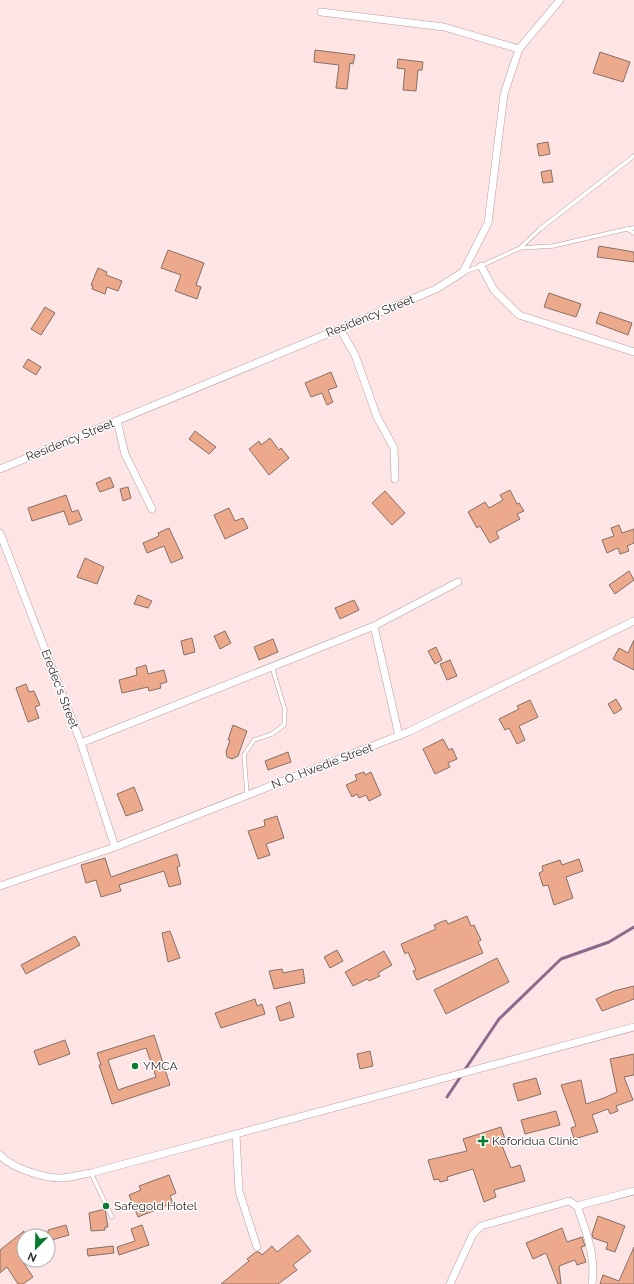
<svg xmlns="http://www.w3.org/2000/svg" width="634" height="1284" viewBox="0 0 634 1284" font-family="Raleway,sans-serif">
<style>
.lines{fill:none;stroke-linecap:round;stroke-linejoin:round}
.stream{stroke:#8e698b;stroke-width:3}
.building{fill:#eca98c;stroke:#867066;fill-rule:evenodd}
.lane-casing{stroke:#b89d9d;stroke-width:4.5}
.street-casing{stroke:#b89d9d;stroke-width:8}
.lane{stroke:#fff;stroke-width:3.5}
.street{stroke:#fff;stroke-width:7}
.poi-dot{fill:#097b30;stroke:#fff;stroke-width:1.5}
.labels{text-anchor:middle;stroke-width:3;stroke-linejoin:round;paint-order:stroke}
.street-label{font-size:12px;fill:#362b2b;stroke:#fff}
.poi-label{font-size:12px;fill:#362b2b;stroke:#fff;text-anchor:start}
</style>
<rect width="100%" height="100%" fill="#fde5e5"/>
<g class="lines">
<path class="stream" d="M 464,1071 L 499,1019 L 561,959 L 609,942 L 634,927
M 447,1097 L 461,1076"/>
</g>
<path class="building" d="M 315,50 L 355,55 L 353,64 L 350,63 L 347,89 L 336,88 L 339,65 L 314,62 Z
M 600,52 L 630,62 L 623,82 L 593,73 Z
M 398,59 L 423,62 L 422,70 L 418,70 L 416,91 L 403,90 L 405,69 L 397,68 Z
M 548,142 L 550,154 L 539,156 L 537,144 Z
M 551,170 L 553,182 L 543,183 L 541,172 Z
M 599,246 L 634,252 L 634,262 L 597,257 Z
M 168,250 L 204,263 L 196,285 L 201,287 L 197,299 L 175,291 L 181,275 L 161,268 Z
M 98,268 L 107,272 L 106,275 L 122,281 L 118,291 L 107,287 L 105,294 L 92,289 L 93,286 L 91,285 Z
M 549,293 L 581,304 L 576,317 L 544,307 Z
M 45,307 L 55,313 L 41,335 L 31,329 Z
M 600,312 L 632,323 L 628,335 L 596,323 Z
M 28,359 L 41,367 L 36,375 L 23,367 Z
M 331,372 L 337,387 L 328,390 L 333,402 L 327,405 L 322,393 L 311,397 L 305,383 Z
M 195,431 L 216,447 L 209,454 L 189,439 Z
M 270,438 L 279,450 L 281,448 L 289,458 L 269,475 L 249,449 L 259,441 L 261,445 Z
M 110,477 L 114,487 L 100,492 L 96,483 Z
M 128,487 L 131,498 L 123,501 L 120,489 Z
M 510,490 L 517,504 L 519,503 L 524,511 L 517,514 L 520,519 L 496,532 L 499,538 L 490,543 L 480,526 L 477,528 L 468,512 L 485,502 L 489,508 L 503,500 L 500,495 Z
M 385,491 L 405,513 L 392,525 L 372,503 Z
M 66,495 L 72,512 L 78,510 L 82,520 L 69,525 L 64,511 L 32,521 L 28,508 Z
M 229,508 L 235,521 L 243,518 L 248,528 L 225,539 L 214,515 Z
M 619,525 L 622,533 L 634,529 L 634,543 L 627,546 L 629,551 L 620,554 L 618,548 L 607,553 L 602,540 L 614,536 L 611,528 Z
M 169,528 L 183,558 L 171,563 L 164,546 L 147,553 L 143,543 L 159,536 L 158,533 Z
M 85,558 L 104,567 L 97,584 L 77,577 Z
M 629,571 L 634,580 L 615,594 L 609,585 Z
M 138,595 L 152,601 L 148,608 L 134,604 Z
M 354,600 L 359,610 L 340,619 L 335,608 Z
M 225,631 L 231,643 L 220,649 L 214,636 Z
M 192,638 L 195,652 L 184,655 L 181,641 Z
M 273,639 L 278,652 L 259,660 L 254,647 Z
M 634,640 L 634,670 L 613,659 L 619,648 L 628,653 Z
M 436,647 L 442,660 L 435,664 L 428,651 Z
M 450,660 L 457,676 L 447,680 L 440,664 Z
M 146,665 L 148,674 L 164,670 L 167,682 L 160,684 L 161,688 L 149,691 L 148,687 L 122,693 L 119,680 L 137,675 L 136,668 Z
M 26,684 L 29,692 L 34,691 L 40,705 L 35,707 L 39,718 L 28,722 L 16,688 Z
M 616,699 L 622,709 L 614,714 L 608,704 Z
M 530,700 L 538,717 L 519,726 L 525,740 L 517,744 L 509,728 L 505,730 L 499,719 L 519,709 L 517,706 Z
M 233,725 L 247,731 L 238,756 L 232,759 L 227,757 L 226,752 L 230,740 L 228,740 Z
M 443,739 L 449,750 L 452,748 L 457,759 L 448,763 L 450,767 L 435,774 L 423,749 Z
M 288,752 L 291,762 L 268,770 L 265,761 Z
M 364,772 L 365,775 L 371,772 L 381,795 L 369,801 L 366,795 L 359,798 L 357,794 L 352,797 L 346,785 L 357,780 L 355,775 Z
M 134,787 L 143,810 L 126,816 L 117,794 Z
M 277,816 L 284,838 L 266,844 L 270,855 L 258,859 L 248,831 L 265,826 L 264,820 Z
M 177,854 L 180,866 L 177,867 L 181,884 L 169,887 L 164,871 L 119,885 L 121,891 L 101,897 L 96,880 L 86,883 L 81,865 L 105,858 L 111,877 Z
M 579,859 L 583,871 L 566,877 L 573,898 L 554,905 L 548,885 L 543,886 L 539,873 L 543,871 L 542,866 L 560,860 L 562,865 Z
M 467,916 L 471,926 L 474,925 L 481,940 L 478,942 L 483,953 L 417,980 L 413,971 L 416,970 L 408,952 L 405,954 L 401,944 L 436,929 L 434,925 L 446,920 L 448,924 Z
M 170,931 L 180,958 L 168,962 L 162,933 Z
M 75,936 L 80,945 L 26,974 L 21,965 Z
M 337,950 L 343,961 L 330,968 L 324,957 Z
M 384,951 L 392,965 L 378,973 L 380,976 L 369,981 L 367,979 L 353,986 L 345,972 Z
M 497,958 L 509,982 L 446,1014 L 434,990 Z
M 282,969 L 283,973 L 303,969 L 305,983 L 274,989 L 269,971 Z
M 634,986 L 634,999 L 602,1011 L 596,999 L 614,991 Z
M 255,999 L 257,1006 L 262,1004 L 265,1014 L 221,1028 L 215,1013 Z
M 290,1002 L 294,1017 L 280,1021 L 276,1007 Z
M 154,1035 L 170,1085 L 112,1104 L 99,1065 L 101,1065 L 97,1053 ZM 146,1048 L 156,1077 L 118,1090 L 108,1060 Z
M 65,1040 L 70,1054 L 39,1065 L 34,1051 Z
M 370,1051 L 373,1066 L 360,1069 L 357,1054 Z
M 634,1054 L 634,1075 L 624,1077 L 633,1100 L 616,1106 L 618,1111 L 610,1114 L 608,1109 L 592,1115 L 598,1132 L 574,1139 L 571,1128 L 576,1126 L 561,1085 L 581,1080 L 586,1104 L 604,1098 L 617,1092 L 610,1059 Z
M 536,1078 L 541,1094 L 518,1101 L 513,1084 Z
M 556,1111 L 560,1125 L 525,1134 L 521,1120 Z
M 501,1127 L 506,1142 L 501,1143 L 511,1168 L 520,1165 L 525,1181 L 494,1190 L 496,1197 L 484,1202 L 473,1169 L 447,1177 L 448,1180 L 440,1182 L 439,1179 L 434,1180 L 428,1160 L 467,1151 L 463,1139 Z
M 169,1175 L 176,1193 L 170,1196 L 173,1203 L 138,1217 L 129,1195 L 141,1190 L 139,1186 Z
M 105,1209 L 108,1227 L 105,1227 L 105,1230 L 91,1231 L 89,1213 Z
M 598,1216 L 625,1226 L 615,1252 L 606,1249 L 608,1243 L 593,1238 L 592,1234 Z
M 66,1225 L 69,1235 L 48,1241 L 48,1230 Z
M 142,1225 L 149,1245 L 119,1255 L 117,1247 L 135,1241 L 131,1229 Z
M 562,1228 L 567,1242 L 582,1237 L 585,1246 L 581,1247 L 586,1262 L 577,1265 L 575,1260 L 559,1266 L 561,1284 L 558,1284 L 546,1253 L 533,1259 L 526,1243 Z
M 24,1231 L 24,1252 L 19,1256 L 33,1277 L 23,1284 L 18,1284 L 7,1267 L 0,1273 L 0,1250 Z
M 298,1235 L 311,1251 L 293,1265 L 297,1270 L 278,1284 L 221,1284 L 249,1261 L 247,1259 L 256,1252 L 259,1252 L 262,1255 L 272,1246 L 277,1252 Z
M 113,1246 L 114,1253 L 88,1256 L 87,1249 Z
M 634,1247 L 634,1284 L 600,1284 L 603,1275 L 619,1281 Z"/>
<g class="lines">
<defs>
<path id="lane" d="M 627,229 L 634,228
M 520,248 L 540,229 L 634,156
M 464,272 L 481,266 L 520,248 L 553,246 L 627,229 L 634,233
M 247,794 L 244,755 L 254,740 L 272,734 L 284,725 L 285,710 L 272,667
M 91,1173 L 112,1217"/>
<path id="street" d="M 321,12 L 444,27 L 519,49
M 481,266 L 494,290 L 519,315 L 634,352
M 340,329 L 355,355 L 377,417 L 394,448 L 395,479
M 117,421 L 125,454 L 152,509
M 0,469 L 436,289 L 463,272 L 488,223 L 504,94 L 519,49 L 560,0
M 0,533 L 81,743 L 115,847
M 374,626 L 399,736
M 81,743 L 374,626 L 458,582
M 0,886 L 115,847 L 408,732 L 634,621
M 236,1134 L 239,1191 L 257,1247
M 0,1155 C 11,1168 46,1179 63,1178 C 72,1177 82,1174 91,1173 L 634,1027
M 577,1206 L 634,1191
M 450,1284 L 473,1234 L 481,1226 L 569,1201 L 577,1206 C 586,1230 596,1257 592,1284"/>
</defs>
<use href="#lane" class="lane-casing"/>
<use href="#street" class="street-casing"/>
<use href="#lane" class="lane"/>
<use href="#street" class="street"/>
</g>
<g class="poi-dot">
<circle cx="135" cy="1066" r="4"/>
<path d="M481 1135h4v4h4v4h-4v4h-4v-4h-4v-4h4z"/>
<circle cx="106" cy="1206" r="4"/>
</g>
<g class="labels">
<g class="street-label">
<text transform="translate(370 316) rotate(-22)" y="4">Residency Street</text>
<text transform="translate(70 440) rotate(-22)" y="4">Residency Street</text>
<text transform="translate(60 689) rotate(69)" y="4">Eredec's Street</text>
<text transform="translate(322 766) rotate(-21)" y="4">N. O. Hwedie Street</text>
</g>
<g class="poi-label">
<text x="143" y="1070">YMCA</text>
<text x="492" y="1145">Koforidua Clinic</text>
<text x="114" y="1210">Safegold Hotel</text>
</g>
</g>
<g transform="translate(36 1248) rotate(203)"><circle r="19" fill="#ffffff" stroke="#afaaaa"/>
<path d="M0-3L7 15L0 10L-7 15Z" fill="#097b30"/>
<text y="-6" font-size="11" font-weight="bold" text-anchor="middle" fill="#362b2b">N</text>
</g>
</svg>
